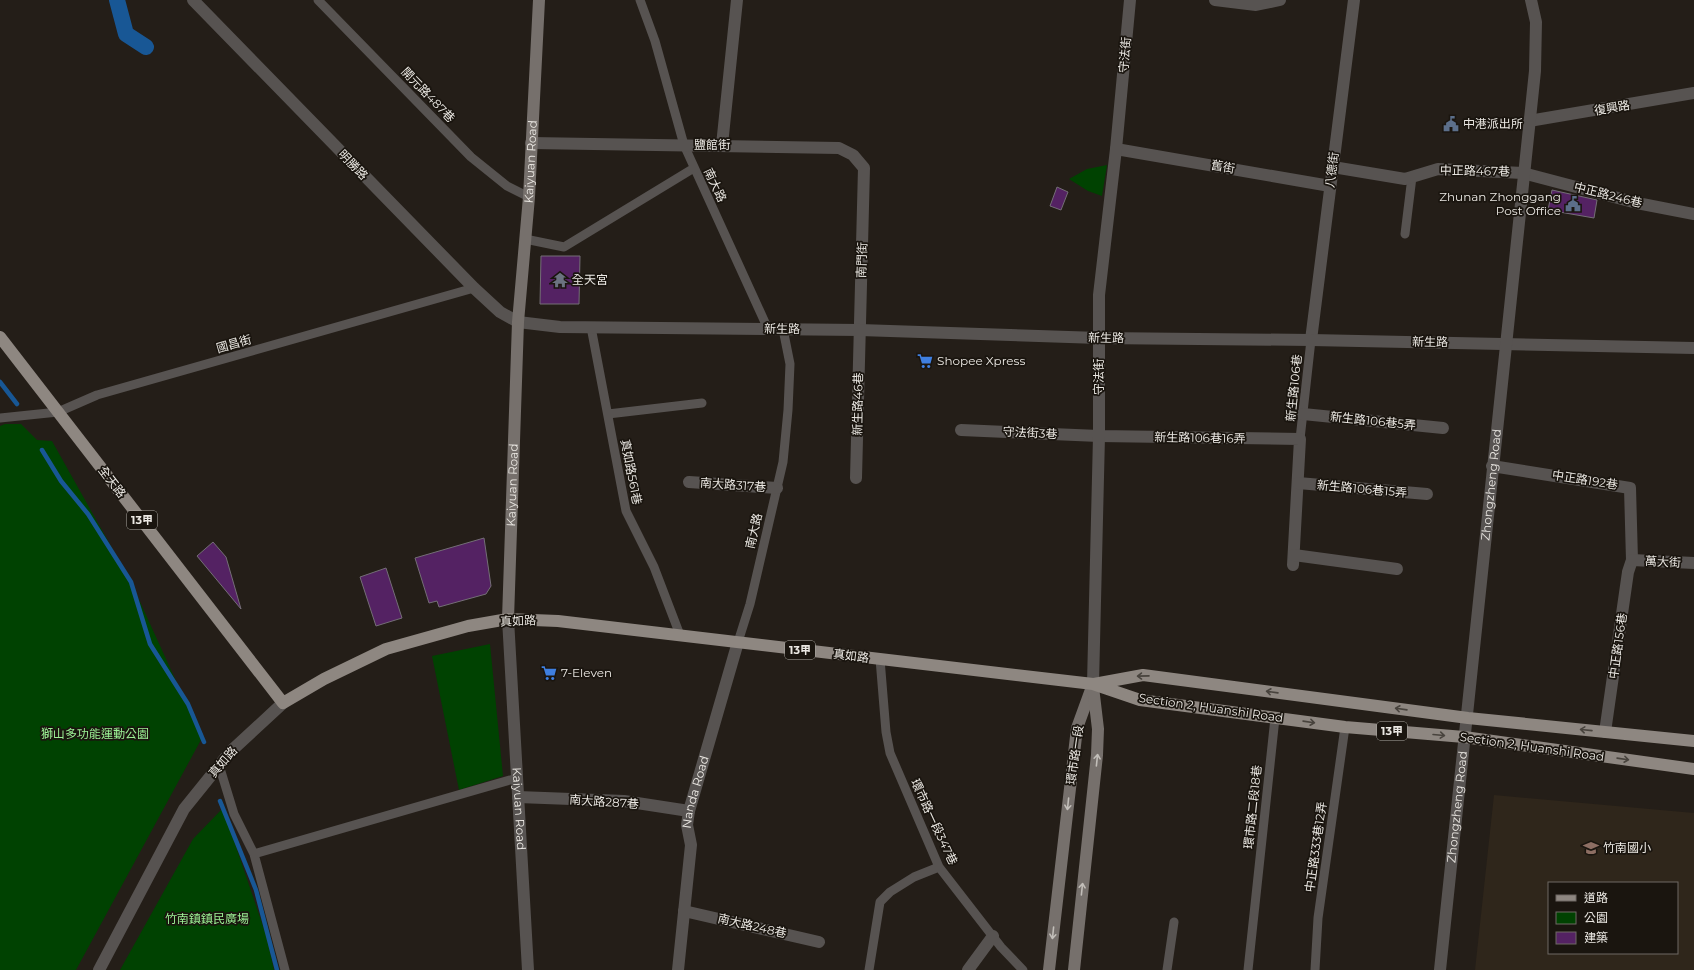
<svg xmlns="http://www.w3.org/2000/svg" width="1694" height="970" viewBox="0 0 1694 970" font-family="Montserrat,'Noto Sans TC',sans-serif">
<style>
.built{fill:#2f261b;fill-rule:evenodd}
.green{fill:#004201}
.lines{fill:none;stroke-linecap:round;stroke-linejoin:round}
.stream{stroke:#185795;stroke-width:4.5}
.canal{stroke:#185795;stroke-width:16}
.building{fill:#542263;stroke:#746e76}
.service{stroke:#575351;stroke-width:9}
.minor{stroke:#575351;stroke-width:12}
.tertiary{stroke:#575351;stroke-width:12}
.secondary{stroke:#76706c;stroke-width:12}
.primary{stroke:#8e8781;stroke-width:12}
.oneway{stroke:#48433d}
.oneway2{stroke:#c2beb9}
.labels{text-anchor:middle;stroke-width:3.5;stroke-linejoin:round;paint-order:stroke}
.shield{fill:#1a150f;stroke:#aca9a3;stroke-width:1}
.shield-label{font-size:11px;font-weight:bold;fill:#ebe8e3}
.street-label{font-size:12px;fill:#ebe8e3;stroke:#1a150f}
.poi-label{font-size:12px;fill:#ebe8e3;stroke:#1a150f;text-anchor:start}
.park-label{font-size:12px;fill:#9cf195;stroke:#1a150f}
</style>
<rect width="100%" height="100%" fill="#241e18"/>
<path class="built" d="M 1494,795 L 1694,813 L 1694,970 L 1475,970 ZM 1549,883 L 1677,883 L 1677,953 L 1549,953 Z"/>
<path class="green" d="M 1107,165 L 1102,196 L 1088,191 L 1069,179 L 1087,169 Z
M 5,424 L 21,424 L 37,440 L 52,441 L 131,582 L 202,738 L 76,970 L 0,970 L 0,426 Z
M 490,644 L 503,776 L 459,790 L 432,656 Z
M 223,808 L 266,935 L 274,970 L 120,970 L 193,839 Z"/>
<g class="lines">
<path class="stream" d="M 0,382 L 17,404
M 42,450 L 61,481 L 88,514 L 131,582 L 150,644 L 188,704 L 204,742
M 220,801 L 256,890 L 277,970"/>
<path class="canal" d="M 117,0 L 126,34 L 146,47"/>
</g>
<path class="building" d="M 1057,187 L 1068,192 L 1061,210 L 1050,206 Z
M 1552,190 L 1597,200 L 1594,218 L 1548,210 Z
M 541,256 L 580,256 L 579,304 L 540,304 Z
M 484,538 L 491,586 L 486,594 L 439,607 L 437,601 L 429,603 L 415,558 Z
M 213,542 L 226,557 L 241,609 L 197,556 Z
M 386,568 L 402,618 L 376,626 L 360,577 Z"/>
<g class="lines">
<path class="service" d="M 318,0 L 471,157 L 507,186 L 529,197
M 640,0 L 655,41 L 684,145 L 768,329
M 1405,234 L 1412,177
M 525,239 L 564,247 L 694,168
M 591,327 L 626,511 L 654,567 L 680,635
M 608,414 L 702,403
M 0,418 L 58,412 L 97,395 L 474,288
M 1300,439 L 1311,340
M 738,642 L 750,604 L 783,462 L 788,410 L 790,364 L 783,329
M 880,659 L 886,732 L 890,753 L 939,867 L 1001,947 L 1023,970
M 219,765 L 234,814 L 254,854 L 285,970
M 254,854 L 517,778
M 869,970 L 880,902 L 890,892 L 914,877 L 939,867
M 1167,970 L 1174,922
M 1248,970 L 1275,718
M 1315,970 L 1318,918 L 1345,727"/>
<g class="minor">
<path d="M 193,0 L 474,288 L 500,312 L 518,322"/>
<path d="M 1215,0 L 1256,5 L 1280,0"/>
<path d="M 1529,121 L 1694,93"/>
<path d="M 531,143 L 839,148 L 853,155 L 864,168 L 856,478"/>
<path d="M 722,145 L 737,0"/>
<path d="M 1116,149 L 1330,186"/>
<path d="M 1333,167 L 1405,179 L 1438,169 L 1523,173 L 1637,203 L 1694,214"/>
<path d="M 1311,340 L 1354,0"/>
<path d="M 1303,414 L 1443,428"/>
<path d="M 961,430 L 1099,436 L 1300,439 L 1293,565"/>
<path d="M 1492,466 L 1630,488 L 1632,560 L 1628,572 L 1605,732"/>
<path d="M 689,482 L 777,488"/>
<path d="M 1298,483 L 1427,494"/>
<path d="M 1294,555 L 1397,569"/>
<path d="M 1632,560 L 1694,563"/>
<path id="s1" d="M 508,619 L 528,970"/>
<path d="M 1093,684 L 1099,436 L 1099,295 L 1116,149 L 1130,0"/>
<path d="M 518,797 L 624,801 L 689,811"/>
<path d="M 684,911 L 819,942"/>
<path id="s2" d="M 678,970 L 691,845 L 687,825 L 689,811 L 738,642"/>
<path d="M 968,970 L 993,936"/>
</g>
<g class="tertiary">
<path d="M 518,322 L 560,327 L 860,330 L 1099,338 L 1311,340 L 1694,348"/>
<path d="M 99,970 L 184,809 L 230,752 L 283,703"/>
<path id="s3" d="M 1440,970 L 1535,71 L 1536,22 L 1531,0"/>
</g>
<g class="secondary">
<path id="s4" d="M 508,619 L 518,322 L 529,197 L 539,0"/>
<path d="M 1049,970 L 1077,728 L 1093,684"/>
<path d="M 1074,970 L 1097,755 L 1098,729 L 1093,687"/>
</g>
<path class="primary" d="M 0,337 L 283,703 L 324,679 L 386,649 L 468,626 L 508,619 L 558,621 L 1093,684 L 1140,700 L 1345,727 L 1464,737 L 1694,769
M 1094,684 L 1143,675 L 1468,718 L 1694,741"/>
</g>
<defs><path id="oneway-shaft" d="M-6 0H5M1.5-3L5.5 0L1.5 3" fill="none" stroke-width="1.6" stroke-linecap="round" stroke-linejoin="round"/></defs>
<g class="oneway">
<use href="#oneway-shaft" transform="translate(1143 676) rotate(179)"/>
<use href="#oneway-shaft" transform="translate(1272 692) rotate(-172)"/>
<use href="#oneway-shaft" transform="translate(1401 709) rotate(-172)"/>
<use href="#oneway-shaft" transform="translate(1309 722) rotate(8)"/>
<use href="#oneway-shaft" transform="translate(1586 730) rotate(-174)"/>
<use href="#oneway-shaft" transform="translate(1439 735) rotate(5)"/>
<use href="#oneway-shaft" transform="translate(1623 759) rotate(8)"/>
</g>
<g class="oneway2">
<use href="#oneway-shaft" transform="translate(1097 760) rotate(-84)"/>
<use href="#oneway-shaft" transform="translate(1068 804) rotate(96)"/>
<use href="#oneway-shaft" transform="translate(1082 889) rotate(-84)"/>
<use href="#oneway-shaft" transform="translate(1053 933) rotate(96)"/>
</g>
<defs>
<symbol id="civic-bare" viewBox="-9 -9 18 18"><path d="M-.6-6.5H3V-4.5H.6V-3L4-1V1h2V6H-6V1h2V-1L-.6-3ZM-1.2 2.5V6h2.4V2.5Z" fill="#5c6f8a" stroke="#1a150f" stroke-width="2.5" paint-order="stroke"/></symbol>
<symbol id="temple-bare" viewBox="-9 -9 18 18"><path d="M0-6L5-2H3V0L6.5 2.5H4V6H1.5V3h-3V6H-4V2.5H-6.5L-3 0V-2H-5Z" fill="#6b7280" stroke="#1a150f" stroke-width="2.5" paint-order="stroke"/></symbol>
<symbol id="supermarket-bare" viewBox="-9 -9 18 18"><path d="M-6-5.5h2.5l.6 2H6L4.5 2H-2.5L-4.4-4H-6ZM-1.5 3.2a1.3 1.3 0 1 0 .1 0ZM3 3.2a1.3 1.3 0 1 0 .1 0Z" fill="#3f7fe0" stroke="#1a150f" stroke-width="2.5" paint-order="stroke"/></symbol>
<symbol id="school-bare" viewBox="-9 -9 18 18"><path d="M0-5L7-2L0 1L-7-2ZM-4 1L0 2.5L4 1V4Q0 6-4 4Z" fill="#8d6e63" stroke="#1a150f" stroke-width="2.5" paint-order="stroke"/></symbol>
</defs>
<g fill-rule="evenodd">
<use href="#civic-bare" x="1440" y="113" width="22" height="22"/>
<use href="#civic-bare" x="1562" y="193" width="22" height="22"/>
<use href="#temple-bare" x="549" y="269" width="22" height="22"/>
<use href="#supermarket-bare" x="914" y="350" width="22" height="22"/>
<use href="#supermarket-bare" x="538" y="662" width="22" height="22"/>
<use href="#school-bare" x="1580" y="837" width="22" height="22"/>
</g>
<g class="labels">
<g class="shield">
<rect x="127" y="511" width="30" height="18" rx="3"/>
<rect x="785" y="641" width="30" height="18" rx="3"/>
<rect x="1377" y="722" width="30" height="18" rx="3"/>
</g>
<g class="shield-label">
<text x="142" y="524">13甲</text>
<text x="800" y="654">13甲</text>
<text x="1392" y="735">13甲</text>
</g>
<g class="street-label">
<text transform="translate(1125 55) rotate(-85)" y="4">守法街</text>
<text transform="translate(428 95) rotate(46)" y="4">開元路487巷</text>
<text transform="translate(1612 108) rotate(-10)" y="4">復興路</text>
<text x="712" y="149">鹽館街</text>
<text dy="4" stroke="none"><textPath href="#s4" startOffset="458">Kaiyuan Road</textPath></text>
<text transform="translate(353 165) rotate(46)" y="4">明勝路</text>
<text transform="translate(1223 167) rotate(10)" y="4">舊街</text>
<text transform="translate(1332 170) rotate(-83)" y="4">八德街</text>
<text transform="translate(1475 171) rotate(1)" y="4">中正路467巷</text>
<text transform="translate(715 185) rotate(65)" y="4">南大路</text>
<text transform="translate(1608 195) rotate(14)" y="4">中正路246巷</text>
<text transform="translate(862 260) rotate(-88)" y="4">南門街</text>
<text transform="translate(782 329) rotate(1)" y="4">新生路</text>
<text transform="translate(1106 338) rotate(1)" y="4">新生路</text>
<text transform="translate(1430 342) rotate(1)" y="4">新生路</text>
<text transform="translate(234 344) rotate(-16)" y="4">國昌街</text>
<text transform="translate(1099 377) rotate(-90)" y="4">守法街</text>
<text transform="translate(1294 388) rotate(-84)" y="4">新生路106巷</text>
<text transform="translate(858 404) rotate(-89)" y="4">新生路46巷</text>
<text transform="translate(1373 421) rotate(6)" y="4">新生路106巷5弄</text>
<text transform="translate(1030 433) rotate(3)" y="4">守法街3巷</text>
<text transform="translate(1200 438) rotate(1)" y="4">新生路106巷16弄</text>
<text transform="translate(631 472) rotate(79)" y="4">真如路561巷</text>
<text transform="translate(1585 480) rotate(9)" y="4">中正路192巷</text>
<text transform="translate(112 482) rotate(52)" y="4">全天路</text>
<text dy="4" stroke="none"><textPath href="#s4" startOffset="134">Kaiyuan Road</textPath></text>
<text transform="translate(733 485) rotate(4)" y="4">南大路317巷</text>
<text dy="4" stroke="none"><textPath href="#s3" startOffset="488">Zhongzheng Road</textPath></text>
<text transform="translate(1362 489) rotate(5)" y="4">新生路106巷15弄</text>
<text transform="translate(754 531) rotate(-77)" y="4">南大路</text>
<text transform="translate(1663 562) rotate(3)" y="4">萬大街</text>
<text transform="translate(518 621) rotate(-2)" y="4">真如路</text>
<text transform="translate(1618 646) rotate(-82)" y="4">中正路156巷</text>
<text transform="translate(851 656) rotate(7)" y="4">真如路</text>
<text transform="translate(1211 708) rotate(8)" y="4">Section 2, Huanshi Road</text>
<text transform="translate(1532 747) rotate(8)" y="4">Section 2, Huanshi Road</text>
<text transform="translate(1075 755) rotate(-82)" y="4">環市路一段</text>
<text transform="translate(223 762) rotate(-49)" y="4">真如路</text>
<text dy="4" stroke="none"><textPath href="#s2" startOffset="180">Nanda Road</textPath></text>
<text transform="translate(604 802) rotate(4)" y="4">南大路287巷</text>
<text transform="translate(1253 807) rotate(-84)" y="4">環市路二段18巷</text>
<text dy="4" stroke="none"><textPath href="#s3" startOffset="164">Zhongzheng Road</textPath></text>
<text dy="4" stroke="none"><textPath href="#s1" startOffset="190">Kaiyuan Road</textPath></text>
<text transform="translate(934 822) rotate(65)" y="4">環市路一段347巷</text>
<text transform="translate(1316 847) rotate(-82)" y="4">中正路333巷12弄</text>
<text transform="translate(752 926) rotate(13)" y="4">南大路248巷</text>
</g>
<g class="poi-label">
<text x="1463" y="128">中港派出所</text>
<text x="1561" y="201" text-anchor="end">Zhunan Zhonggang<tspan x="1561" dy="14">Post Office</tspan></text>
<text x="572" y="284">全天宮</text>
<text x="937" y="365">Shopee Xpress</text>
<text x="561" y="677">7-Eleven</text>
<text x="1603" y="852">竹南國小</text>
</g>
<g class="park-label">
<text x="95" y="738">獅山多功能運動公園</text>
<text x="207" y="923">竹南鎮鎮民廣場</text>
</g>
</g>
<rect x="1548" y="882" width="130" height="72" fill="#1a150f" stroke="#6e6964"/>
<rect x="1556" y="895" width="20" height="6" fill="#8e8781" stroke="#6e6964"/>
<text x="1584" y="902" font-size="12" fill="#ebe8e3">道路</text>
<rect x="1556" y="912" width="20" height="12" fill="#004201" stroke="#6e6964"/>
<text x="1584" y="922" font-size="12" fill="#ebe8e3">公園</text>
<rect x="1556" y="932" width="20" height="12" fill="#542263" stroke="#6e6964"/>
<text x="1584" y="942" font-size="12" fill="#ebe8e3">建築</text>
</svg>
